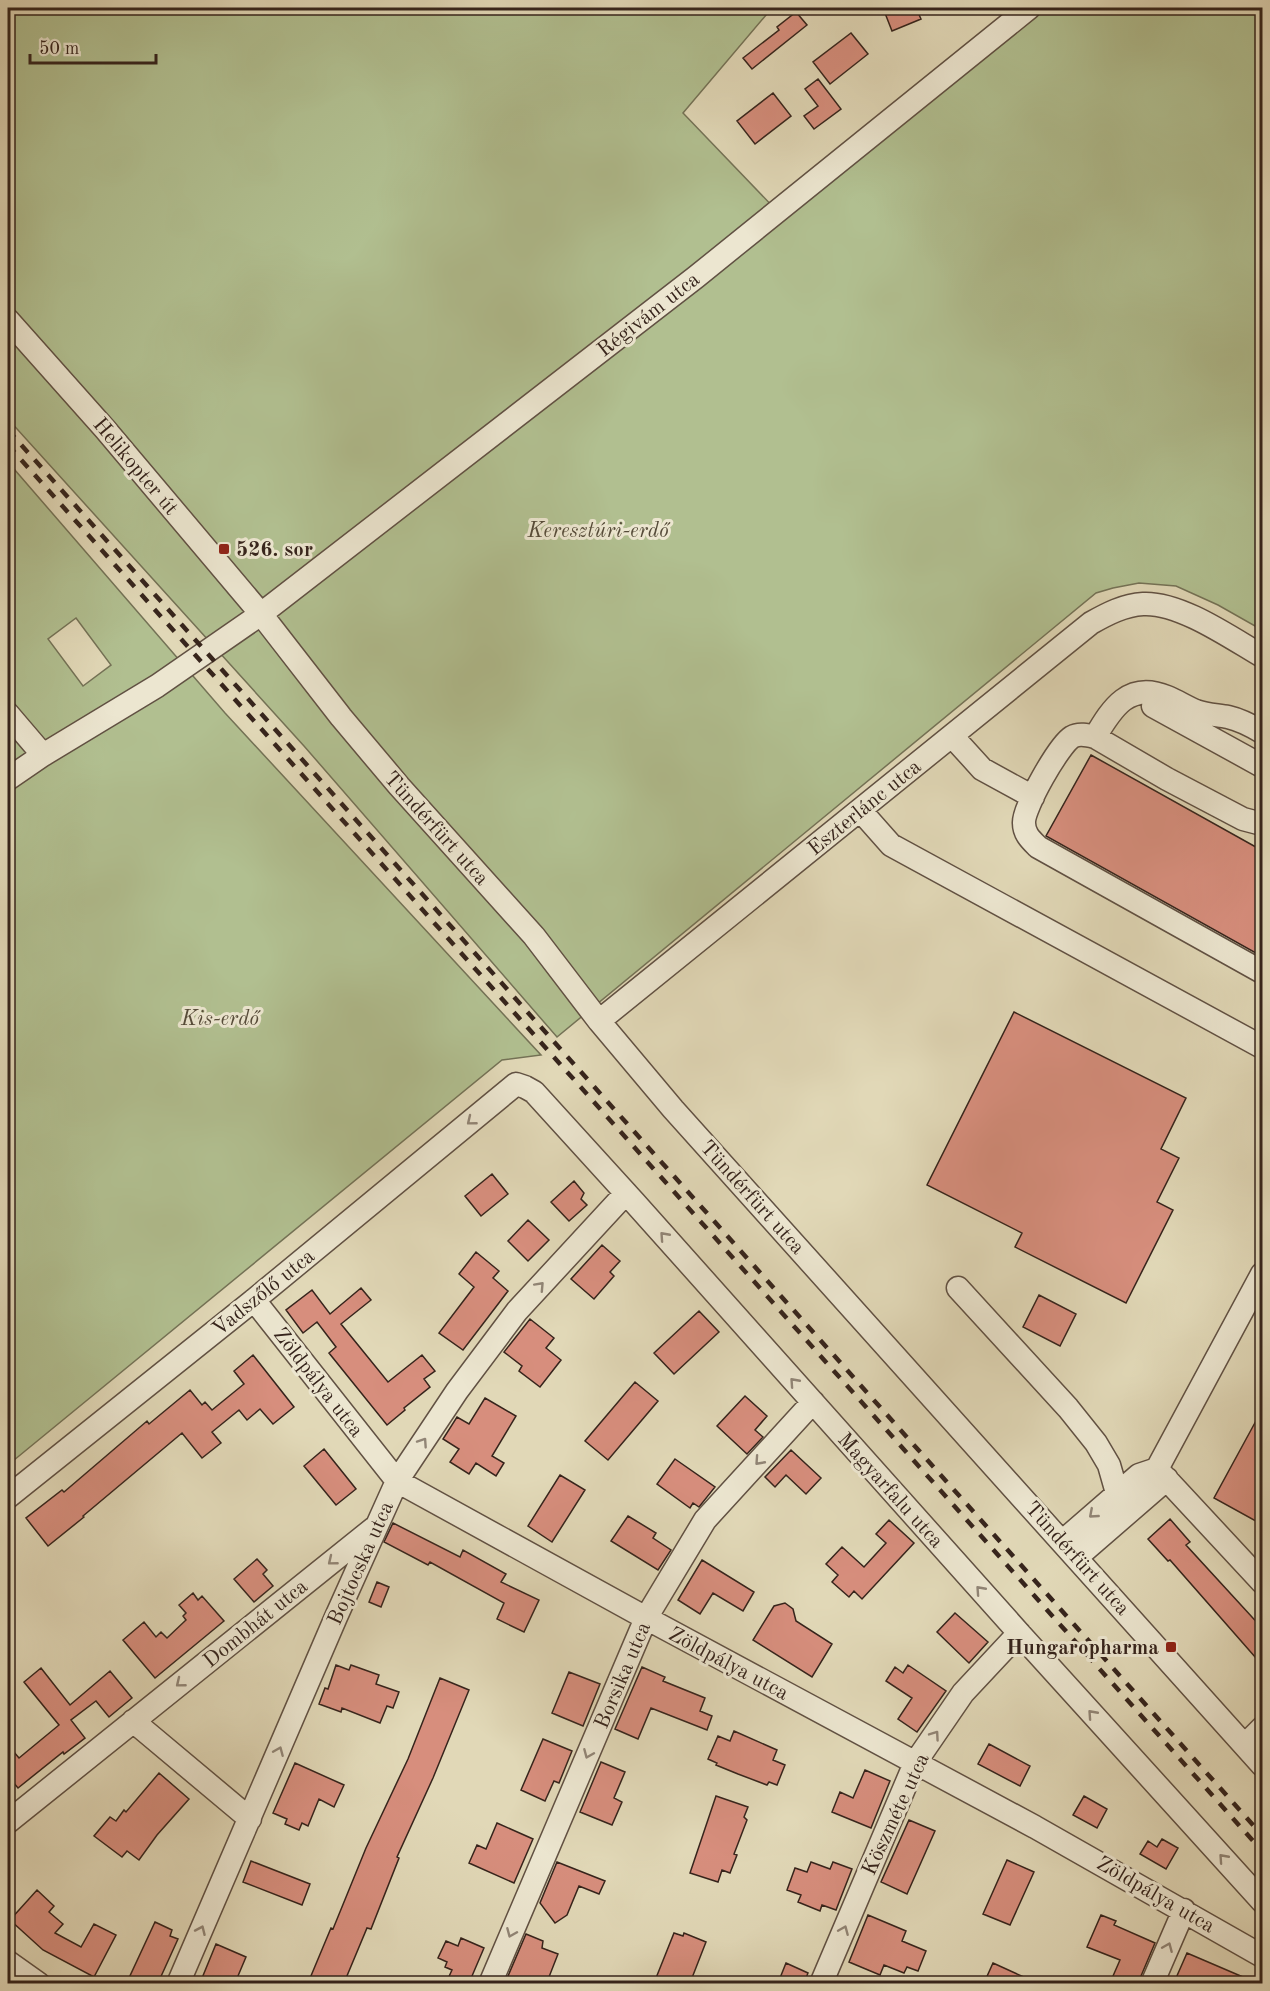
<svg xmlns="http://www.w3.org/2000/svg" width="1270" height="1991" viewBox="0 0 1270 1991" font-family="'Old Standard TT',serif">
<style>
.green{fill:#b1bf90;stroke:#747256;stroke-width:1.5;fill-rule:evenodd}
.building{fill:#d78e7d;stroke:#36241c;stroke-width:1.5}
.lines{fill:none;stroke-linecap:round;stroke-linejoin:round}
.minor-casing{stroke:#615143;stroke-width:25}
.minor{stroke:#ece6d0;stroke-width:22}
.rail{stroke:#36241c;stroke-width:4.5;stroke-dasharray:10 10;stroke-linecap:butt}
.oneway{stroke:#918576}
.poi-dot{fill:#8f2418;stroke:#ece6d0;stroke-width:2}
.labels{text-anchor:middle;stroke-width:6;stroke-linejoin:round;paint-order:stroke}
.street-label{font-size:21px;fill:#36241c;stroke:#ece6d0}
.park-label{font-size:21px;font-style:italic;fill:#554b39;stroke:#ece6d0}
.poi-label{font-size:21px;font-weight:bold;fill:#36241c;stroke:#ece6d0;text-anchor:start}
</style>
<rect width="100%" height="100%" fill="#e1d8b7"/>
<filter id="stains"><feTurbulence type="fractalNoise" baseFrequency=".00333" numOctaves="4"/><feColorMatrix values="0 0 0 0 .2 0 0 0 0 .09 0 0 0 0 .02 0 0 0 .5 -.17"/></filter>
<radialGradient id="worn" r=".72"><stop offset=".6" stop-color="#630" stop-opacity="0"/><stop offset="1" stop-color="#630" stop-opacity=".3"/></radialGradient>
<path class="green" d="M 8,8 L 772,8 L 683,113 L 779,213 L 1039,8 L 1262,8 L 1262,630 L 1218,605 L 1176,586 L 1139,583 L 1113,588 L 1096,593 L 557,1037 L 304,746 L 8,419 Z
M 8,462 L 225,713 L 541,1055 L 502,1060 L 8,1465 ZM 76,618 L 111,665 L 83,686 L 48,639 Z"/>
<path class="building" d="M 883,8 L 916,8 L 921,19 L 892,31 Z
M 796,12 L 807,25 L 752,69 L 743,58 L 779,30 L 777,27 Z
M 851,33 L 868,54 L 830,84 L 813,62 Z
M 818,79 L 841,109 L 814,129 L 804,116 L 818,106 L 805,89 Z
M 773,93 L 791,116 L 755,144 L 737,121 Z
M 1091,755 L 1263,851 L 1263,957 L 1046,836 Z
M 1014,1012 L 1186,1098 L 1161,1149 L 1179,1158 L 1157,1202 L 1173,1210 L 1126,1303 L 1015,1247 L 1022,1233 L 927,1185 Z
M 492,1174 L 508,1194 L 481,1216 L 465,1196 Z
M 574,1181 L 584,1193 L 581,1199 L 587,1205 L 569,1221 L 551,1202 Z
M 528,1220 L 549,1240 L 528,1261 L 508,1241 Z
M 602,1245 L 620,1261 L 610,1272 L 614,1276 L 594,1299 L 571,1279 Z
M 476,1252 L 499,1271 L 493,1278 L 508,1291 L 463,1350 L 439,1333 L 474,1287 L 459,1274 Z
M 361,1288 L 371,1300 L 341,1324 L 388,1382 L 422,1355 L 435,1371 L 424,1379 L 430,1387 L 404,1408 L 405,1410 L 387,1425 L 329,1353 L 336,1347 L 317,1322 L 303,1333 L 286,1310 L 312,1290 L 330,1314 Z
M 1039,1295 L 1076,1314 L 1060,1346 L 1023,1327 Z
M 699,1311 L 719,1332 L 674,1374 L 654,1353 Z
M 530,1319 L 554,1338 L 546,1348 L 561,1360 L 540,1387 L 519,1371 L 522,1366 L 504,1352 Z
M 253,1355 L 294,1407 L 273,1424 L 260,1409 L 247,1420 L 239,1410 L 212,1432 L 221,1443 L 202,1458 L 182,1433 L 83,1516 L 84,1517 L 48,1546 L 26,1518 L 62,1490 L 64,1492 L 147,1421 L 149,1424 L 190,1390 L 202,1405 L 205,1402 L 212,1410 L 244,1384 L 234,1371 Z
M 635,1382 L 658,1401 L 608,1460 L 585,1441 Z
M 745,1396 L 767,1416 L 755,1430 L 763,1437 L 747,1454 L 717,1426 Z
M 485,1398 L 516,1416 L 492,1456 L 504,1463 L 496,1476 L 476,1463 L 469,1474 L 450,1462 L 459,1449 L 443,1439 L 457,1417 L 469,1424 Z
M 1263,1408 L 1263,1525 L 1214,1498 Z
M 324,1449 L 356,1489 L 336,1505 L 304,1466 Z
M 791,1450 L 821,1478 L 806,1494 L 786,1475 L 775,1487 L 765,1477 Z
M 675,1459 L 715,1487 L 699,1507 L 693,1503 L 690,1508 L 657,1484 Z
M 560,1475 L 585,1490 L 552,1542 L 528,1526 Z
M 628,1516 L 656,1533 L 653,1538 L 671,1550 L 658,1570 L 611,1541 Z
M 1170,1519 L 1190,1542 L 1186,1545 L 1263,1629 L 1263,1666 L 1170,1560 L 1168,1561 L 1148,1539 Z
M 889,1520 L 914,1543 L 862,1599 L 854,1591 L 849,1597 L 832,1582 L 838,1575 L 826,1564 L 842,1547 L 864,1567 L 886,1543 L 876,1534 Z
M 393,1523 L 460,1557 L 463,1550 L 506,1574 L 501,1582 L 539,1600 L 524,1632 L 497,1619 L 504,1603 L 430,1562 L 428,1565 L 384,1542 Z
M 257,1559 L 267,1570 L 263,1574 L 273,1586 L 254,1602 L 234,1579 Z
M 702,1560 L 754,1592 L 743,1611 L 713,1593 L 700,1614 L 678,1600 Z
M 377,1582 L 389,1587 L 381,1607 L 369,1602 Z
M 193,1593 L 198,1600 L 202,1596 L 224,1621 L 155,1678 L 123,1640 L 144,1622 L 156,1637 L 161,1632 L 167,1638 L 186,1620 L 183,1616 L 186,1613 L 179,1605 Z
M 785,1603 L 793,1609 L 796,1621 L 832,1644 L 812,1677 L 753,1640 L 774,1606 Z
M 955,1613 L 988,1642 L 969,1663 L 937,1632 Z
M 336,1665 L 349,1670 L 351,1665 L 379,1675 L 376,1684 L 399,1692 L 393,1708 L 387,1706 L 380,1723 L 342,1708 L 341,1712 L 319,1704 L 325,1688 L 328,1689 Z
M 908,1665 L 946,1691 L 917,1732 L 898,1719 L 912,1698 L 886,1681 L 895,1667 L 903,1673 Z
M 642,1667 L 665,1677 L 663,1681 L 705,1698 L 700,1711 L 712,1716 L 707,1730 L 651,1708 L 638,1739 L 615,1729 Z
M 41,1668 L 70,1705 L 110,1671 L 132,1698 L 109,1717 L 96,1701 L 71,1720 L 85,1738 L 64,1754 L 63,1752 L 18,1788 L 8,1776 L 8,1745 L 19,1758 L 59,1725 L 24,1682 Z
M 569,1672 L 600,1684 L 583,1726 L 552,1713 Z
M 440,1678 L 469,1690 L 433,1778 L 397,1857 L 399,1858 L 371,1929 L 367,1928 L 344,1983 L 308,1983 L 331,1928 L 333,1929 L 366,1848 L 408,1759 Z
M 734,1731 L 777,1750 L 773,1760 L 785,1765 L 777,1785 L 769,1782 L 767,1785 L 738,1774 L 716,1765 L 717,1763 L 708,1759 L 718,1736 L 730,1741 Z
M 543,1739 L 572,1751 L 559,1783 L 554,1781 L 545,1801 L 521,1790 Z
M 989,1744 L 1030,1766 L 1020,1786 L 978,1764 Z
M 601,1762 L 625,1772 L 614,1798 L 622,1802 L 612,1825 L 580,1812 Z
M 295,1763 L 344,1785 L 334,1807 L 319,1799 L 308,1826 L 302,1823 L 299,1830 L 285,1824 L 287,1819 L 273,1813 Z
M 865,1770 L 890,1781 L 871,1828 L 832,1812 L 840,1792 L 853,1798 Z
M 159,1773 L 189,1799 L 157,1835 L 139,1860 L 127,1851 L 122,1857 L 94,1836 L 110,1817 L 116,1821 L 124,1810 L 126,1812 Z
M 716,1796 L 748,1807 L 744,1817 L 747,1820 L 734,1854 L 737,1855 L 730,1873 L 722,1870 L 718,1882 L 690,1873 Z
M 1084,1796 L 1107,1809 L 1097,1828 L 1073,1815 Z
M 909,1820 L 935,1831 L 907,1894 L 881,1882 Z
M 497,1823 L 533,1839 L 514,1883 L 469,1863 L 477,1845 L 486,1849 Z
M 1162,1839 L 1178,1848 L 1166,1869 L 1140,1854 L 1148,1841 L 1157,1847 Z
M 1007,1860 L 1034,1872 L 1010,1925 L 983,1914 Z
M 251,1861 L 310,1884 L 302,1905 L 243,1882 Z
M 557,1862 L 605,1881 L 599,1894 L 579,1886 L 567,1915 L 555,1923 L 540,1903 Z
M 811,1862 L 830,1869 L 833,1862 L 852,1869 L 836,1910 L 822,1905 L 820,1911 L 798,1902 L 801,1895 L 787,1890 L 795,1868 L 807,1872 Z
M 37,1890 L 54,1906 L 49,1912 L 63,1924 L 55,1933 L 81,1947 L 94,1924 L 116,1935 L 94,1977 L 43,1950 L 10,1920 Z
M 868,1915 L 906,1931 L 902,1941 L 926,1951 L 918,1971 L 907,1967 L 904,1973 L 884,1965 L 880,1975 L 849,1962 Z
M 1101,1915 L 1116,1921 L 1114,1925 L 1155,1943 L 1138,1983 L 1131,1983 L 1113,1976 L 1120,1960 L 1087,1947 Z
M 155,1922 L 172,1930 L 170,1936 L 178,1939 L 158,1983 L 139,1983 L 129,1978 Z
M 674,1933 L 683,1936 L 684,1933 L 706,1942 L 690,1983 L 654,1983 Z
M 526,1934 L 543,1941 L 542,1948 L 558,1954 L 549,1977 L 545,1983 L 505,1983 Z
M 461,1938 L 484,1948 L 469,1983 L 446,1983 L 452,1970 L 445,1967 L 447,1962 L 438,1958 L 446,1941 L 458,1946 Z
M 216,1944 L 246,1957 L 235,1983 L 200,1983 Z
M 1187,1953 L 1257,1983 L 1189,1983 L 1176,1978 Z
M 786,1963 L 808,1973 L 804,1983 L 778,1983 Z
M 993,1963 L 1037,1983 L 984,1983 Z"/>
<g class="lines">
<defs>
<path id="minor" d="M 8,320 L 105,429 L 261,614 L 341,717 L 399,786 L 534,936 L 599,1021 L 673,1109 L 1262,1765
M 1153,706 L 1262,766
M 8,714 L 43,755
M 952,736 L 982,769 L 1033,797
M 1095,737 C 1112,708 1129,681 1167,697 C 1177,701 1186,707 1196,711 C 1207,715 1218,715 1228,717 C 1241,720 1252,726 1262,732
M 8,779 L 43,755 L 157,686 L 261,614 L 696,277 L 1029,8
M 860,810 L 891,845 L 1262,1047
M 1262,824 L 1243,819 L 1167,779 L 1095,737 C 1087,735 1079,733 1072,737 C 1059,745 1023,808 1024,823 C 1024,834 1031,840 1038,847 L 1262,972
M 599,1021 L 1091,623 C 1107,614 1124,605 1143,604 C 1180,602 1231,638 1262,656
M 1262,1274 L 1157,1469 L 1262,1582
M 958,1288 L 1068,1408 L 1096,1443 L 1109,1465 L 1117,1493
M 254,1300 L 397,1481 L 646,1618 L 1035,1827 L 1262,1956
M 8,1497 L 254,1300 L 516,1084 L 525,1087 L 534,1092 L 635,1203 L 1019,1633 L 1262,1901
M 1063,1541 L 1139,1475 L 1157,1469
M 1077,1557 L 1167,1479
M 133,1721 L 250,1819
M 1245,1745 L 1262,1728
M 8,1822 L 374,1528
M 8,1962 L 39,1984
M 178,1984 L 336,1617 L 397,1481 L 457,1391 L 517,1311 L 626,1193
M 490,1984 L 646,1618 L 705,1520 L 813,1402
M 821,1984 L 915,1763 L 963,1693 L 1019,1633
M 1152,1984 L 1184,1910"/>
</defs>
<use href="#minor" class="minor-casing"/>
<use href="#minor" class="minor"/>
<path class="rail" d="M 8,430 L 1262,1835
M 8,445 L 1262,1851"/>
</g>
<defs><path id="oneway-chevron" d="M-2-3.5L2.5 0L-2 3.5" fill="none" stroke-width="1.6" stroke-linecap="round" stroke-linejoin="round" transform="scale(1.5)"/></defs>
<g class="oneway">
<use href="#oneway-chevron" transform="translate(471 1121) rotate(141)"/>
<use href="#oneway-chevron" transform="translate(664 1236) rotate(-132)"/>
<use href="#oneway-chevron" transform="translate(540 1286) rotate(-47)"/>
<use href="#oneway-chevron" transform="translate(794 1382) rotate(-132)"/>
<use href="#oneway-chevron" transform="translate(423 1442) rotate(-56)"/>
<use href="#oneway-chevron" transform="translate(759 1461) rotate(132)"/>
<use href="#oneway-chevron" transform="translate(1093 1514) rotate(139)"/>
<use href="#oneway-chevron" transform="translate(332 1561) rotate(141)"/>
<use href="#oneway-chevron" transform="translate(980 1590) rotate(-132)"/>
<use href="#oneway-chevron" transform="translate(180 1683) rotate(141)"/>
<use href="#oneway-chevron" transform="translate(1092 1714) rotate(-132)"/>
<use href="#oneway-chevron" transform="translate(935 1735) rotate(-55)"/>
<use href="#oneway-chevron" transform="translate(279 1751) rotate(-67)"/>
<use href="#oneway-chevron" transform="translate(588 1754) rotate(113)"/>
<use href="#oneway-chevron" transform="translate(1223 1858) rotate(-132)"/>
<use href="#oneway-chevron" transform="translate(201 1930) rotate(-66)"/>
<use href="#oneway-chevron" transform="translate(844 1930) rotate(-67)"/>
<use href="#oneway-chevron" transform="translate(511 1933) rotate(113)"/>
<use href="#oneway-chevron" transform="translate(1168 1947) rotate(-67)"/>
</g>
<g class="poi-dot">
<rect x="218" y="543" width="12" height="12" rx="3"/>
<rect x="1165" y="1641" width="12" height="12" rx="3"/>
</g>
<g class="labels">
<g class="street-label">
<text transform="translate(648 314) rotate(-38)" y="7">Régivám utca</text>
<text transform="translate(136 466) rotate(50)" y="7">Helikopter út</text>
<text transform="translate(864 807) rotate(-39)" y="7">Eszterlánc utca</text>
<text transform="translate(437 828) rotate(48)" y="7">Tündérfürt utca</text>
<text transform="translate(753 1197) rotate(48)" y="7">Tündérfürt utca</text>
<text transform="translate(263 1292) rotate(-39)" y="7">Vadszőlő utca</text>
<text transform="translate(319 1382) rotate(52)" y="7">Zöldpálya utca</text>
<text transform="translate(891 1490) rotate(48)" y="7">Magyarfalu utca</text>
<text transform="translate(1078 1558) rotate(48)" y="7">Tündérfürt utca</text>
<text transform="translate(360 1563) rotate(-66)" y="7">Bojtocska utca</text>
<text transform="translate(255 1623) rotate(-39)" y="7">Dombhát utca</text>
<text transform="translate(729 1663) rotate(28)" y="7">Zöldpálya utca</text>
<text transform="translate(622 1675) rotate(-67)" y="7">Borsika utca</text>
<text transform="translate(895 1814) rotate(-65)" y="7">Köszméte utca</text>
<text transform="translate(1156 1894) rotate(30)" y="7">Zöldpálya utca</text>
</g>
<g class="park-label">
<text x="598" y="537">Keresztúri-erdő</text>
<text x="220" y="1025">Kis-erdő</text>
</g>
<g class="poi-label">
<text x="236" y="556">526. sor</text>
<text x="1159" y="1654" text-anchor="end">Hungaropharma</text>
</g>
</g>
<rect width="1270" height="1991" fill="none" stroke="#e1d8b7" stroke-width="30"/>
<rect x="9" y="9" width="1252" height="1973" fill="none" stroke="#36241c" stroke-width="3"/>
<rect x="15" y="15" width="1240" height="1961" fill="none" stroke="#36241c" stroke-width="1.5"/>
<path d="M30 54v9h126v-9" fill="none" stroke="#36241c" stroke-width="3"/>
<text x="39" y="54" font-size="18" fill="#36241c" stroke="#ece6d0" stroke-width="4.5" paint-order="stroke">50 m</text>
<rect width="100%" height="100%" filter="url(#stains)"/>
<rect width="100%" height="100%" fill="url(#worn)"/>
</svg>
